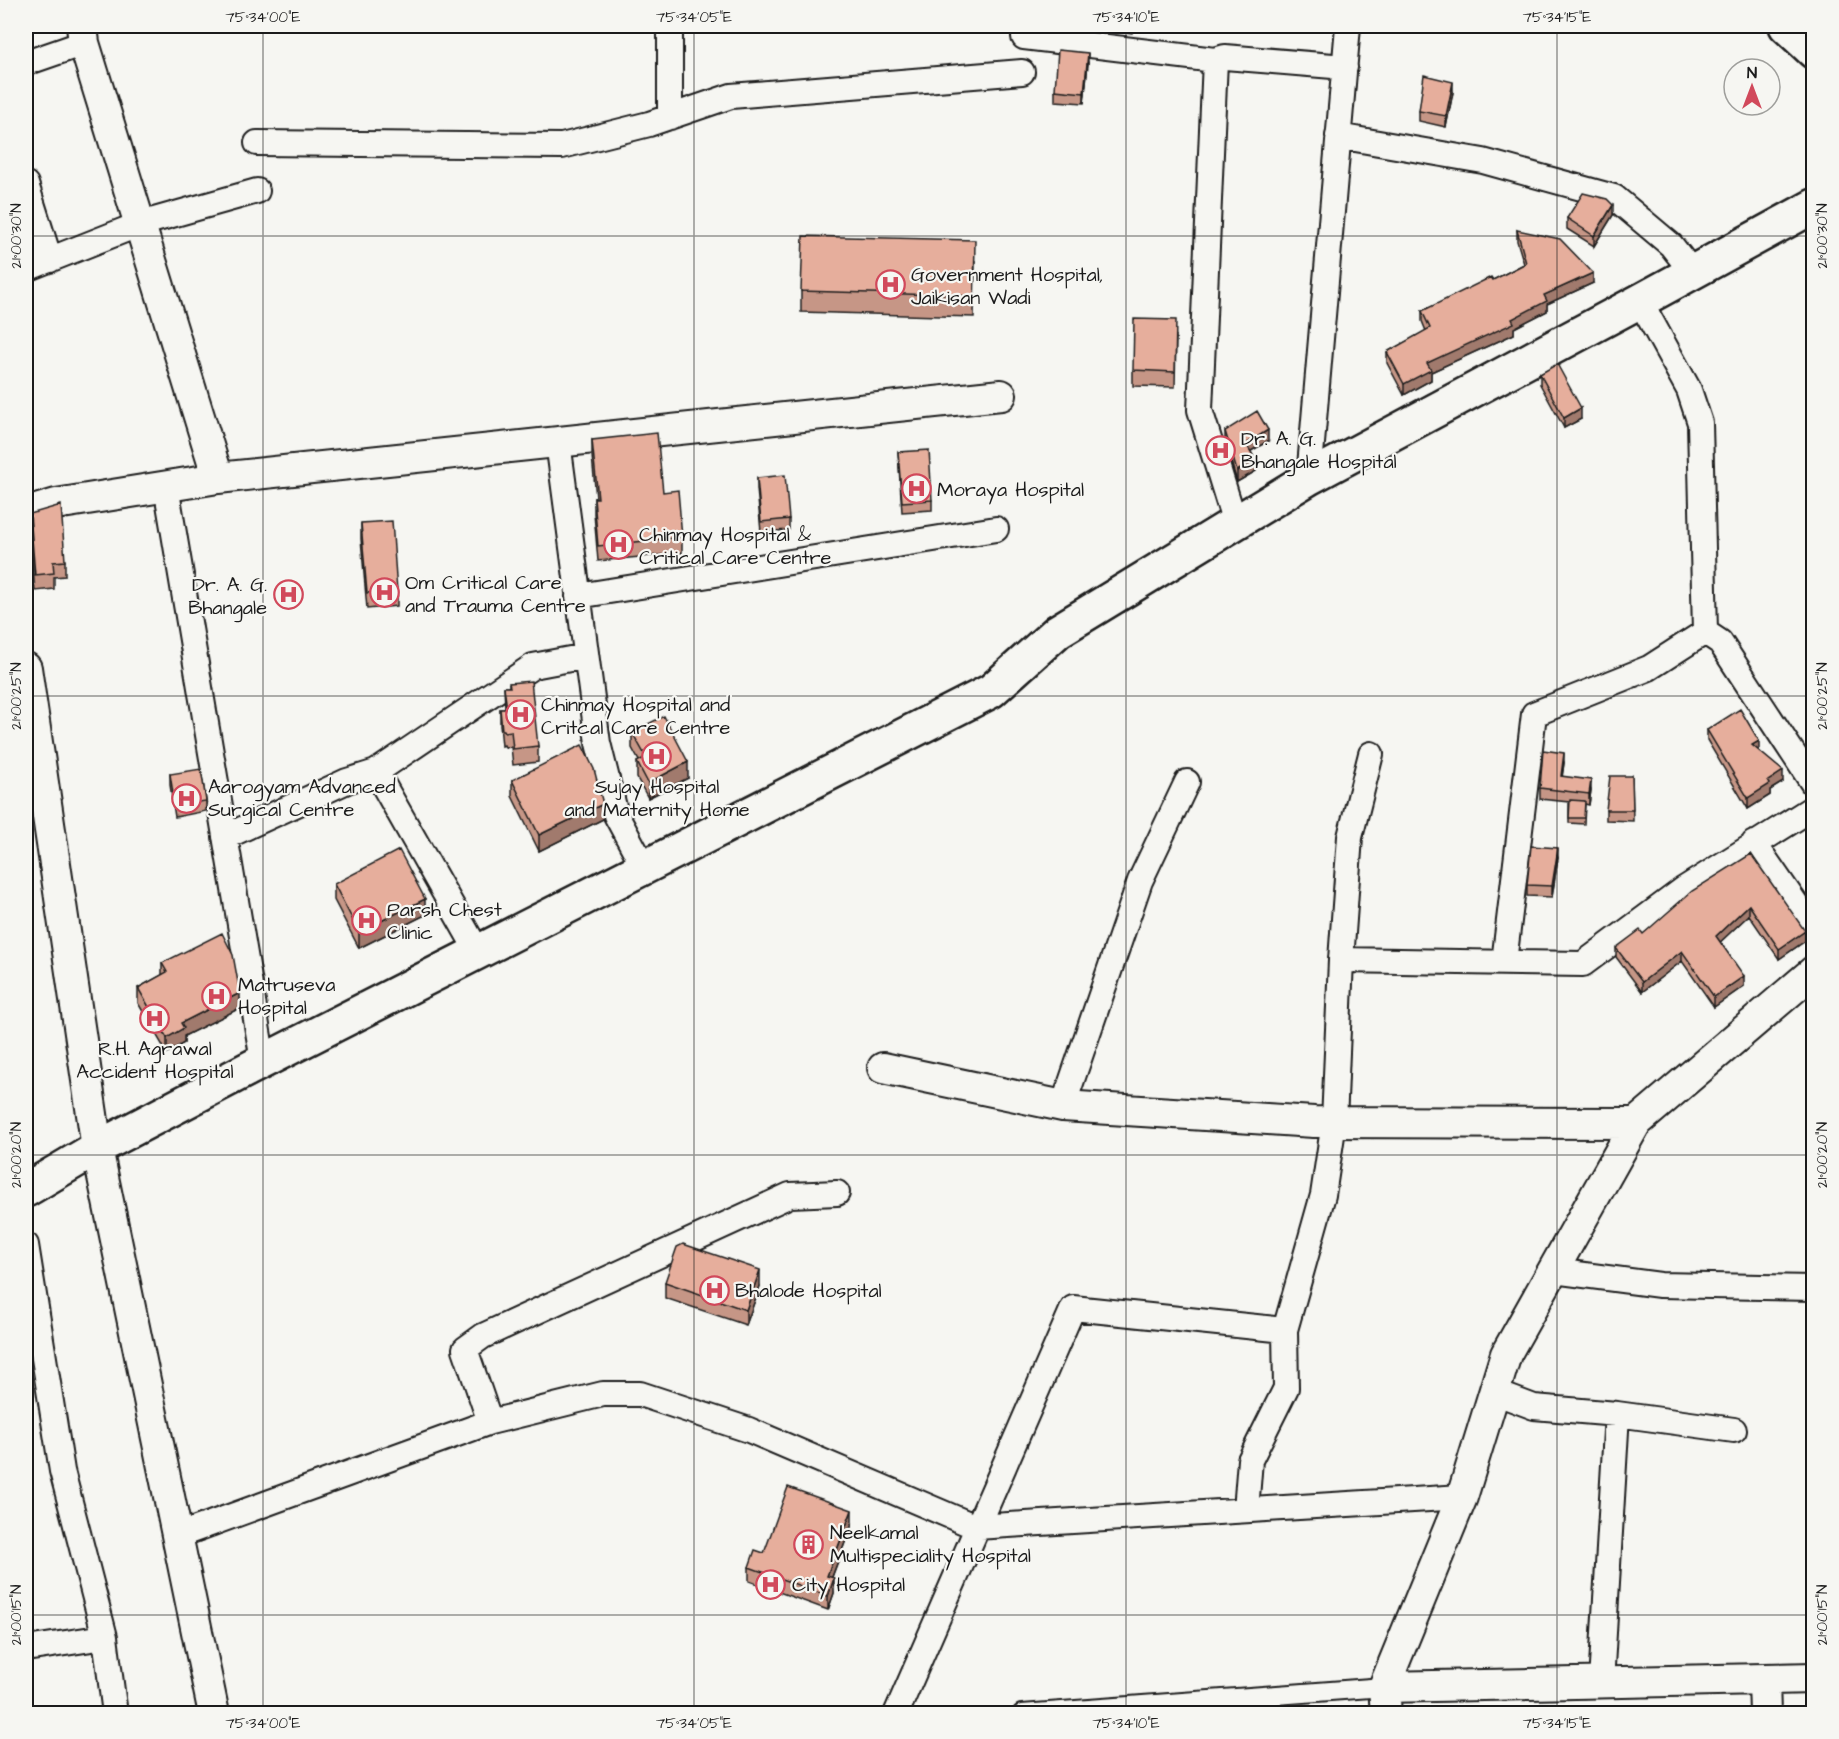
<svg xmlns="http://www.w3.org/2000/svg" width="1839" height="1739" viewBox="0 0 1839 1739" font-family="'Architects Daughter',sans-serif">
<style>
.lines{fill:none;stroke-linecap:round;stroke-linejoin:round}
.pedestrian-casing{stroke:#1c1c1c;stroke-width:22}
.minor-casing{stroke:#1c1c1c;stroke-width:28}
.tertiary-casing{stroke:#1c1c1c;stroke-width:34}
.secondary-casing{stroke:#1c1c1c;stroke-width:38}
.primary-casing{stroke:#1c1c1c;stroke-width:38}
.pedestrian{stroke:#f6f6f2;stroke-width:18}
.minor{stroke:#f6f6f2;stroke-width:24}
.tertiary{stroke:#f6f6f2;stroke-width:30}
.secondary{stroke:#f6f6f2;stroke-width:33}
.primary{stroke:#f6f6f2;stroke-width:33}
.wall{fill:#c69686;stroke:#1c1c1c;stroke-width:1.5}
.shaded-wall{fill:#a17a6d;stroke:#1c1c1c;stroke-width:1.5}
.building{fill:#e6ae9c;stroke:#1c1c1c;stroke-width:1.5}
.ticks{fill:none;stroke:#1c1c1c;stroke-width:1.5;stroke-opacity:0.45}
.labels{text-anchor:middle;stroke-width:4.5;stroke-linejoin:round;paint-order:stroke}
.poi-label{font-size:20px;fill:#1c1c1c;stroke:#f6f6f2;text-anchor:start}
.neatline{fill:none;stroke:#1c1c1c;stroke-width:2}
.ticks-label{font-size:15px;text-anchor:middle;fill:#1c1c1c}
</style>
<rect width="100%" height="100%" fill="#f6f6f2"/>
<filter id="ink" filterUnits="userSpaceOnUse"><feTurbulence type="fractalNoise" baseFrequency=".0167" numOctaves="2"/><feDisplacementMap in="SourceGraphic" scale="12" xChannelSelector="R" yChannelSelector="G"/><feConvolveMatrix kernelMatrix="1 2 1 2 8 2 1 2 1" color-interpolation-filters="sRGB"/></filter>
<g filter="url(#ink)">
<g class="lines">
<defs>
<path id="pedestrian" d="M 1022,1714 L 1384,1687"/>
<path id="minor" d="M 670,26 L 670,117
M 1024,37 L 1215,60 L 1225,57 L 1345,67
M 1215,60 L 1200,410 L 1235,523
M 26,63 L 84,43
M 1338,136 L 1483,161 L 1614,197 L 1671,245 L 1693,273
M 257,143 L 562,146 L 649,124 L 731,96 L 1022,72
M 26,184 L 50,260
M 26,269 L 140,224 L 257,191
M 1640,301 L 1689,390 L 1700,423 L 1705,632 L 1720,642 L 1814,785
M 558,442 L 598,743 L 616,815 L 644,867
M 1309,478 L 1348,26
M 166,486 L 263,1061
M 578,596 L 996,529
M 376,772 L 478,952
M 225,837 L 347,781 L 376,772 L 533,666 L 586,656
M 1754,843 L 1814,930
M 1341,960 L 1583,964 L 1684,889 L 1814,807
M 1504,962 L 1534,714 L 1649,668 L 1705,632
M 1063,1106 L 1140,881 L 1187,782
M 26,1245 L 62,1471 L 105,1637 L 115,1714
M 1554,1271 L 1660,1285 L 1814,1288
M 1494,1392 L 1534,1407 L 1617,1414 L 1734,1430
M 490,1422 L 465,1349 L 483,1336 L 790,1195 L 837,1193
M 1246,1510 L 1250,1460 L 1286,1388 L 1285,1330 L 1323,1195 L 1334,1122 L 1341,960 L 1350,837 L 1371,754
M 177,1536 L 490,1422 L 603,1394 L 640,1394 L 749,1430 L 976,1527 L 1462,1497
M 26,1649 L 105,1637
M 1601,1683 L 1617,1414
M 896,1714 L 1073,1308 L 1285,1330"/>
<path id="tertiary" d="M 82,26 L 84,43 L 218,478
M 26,513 L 56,504 L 218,478 L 1001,395
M 26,668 L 97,1148 L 214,1714
M 883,1068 L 1063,1106 L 1314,1122 L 1636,1123
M 1764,1680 L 1765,1714
M 1384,1687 L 1814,1678
M 1386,1714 L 1384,1687 L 1462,1497 L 1506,1354 L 1636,1123 L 1814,971"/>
<path id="secondary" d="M 1786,26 L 1814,52"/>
<path id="primary" d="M 26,1190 L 97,1148 L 248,1069 L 991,691 L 1058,631 L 1309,478 L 1640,301 L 1814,206"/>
</defs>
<use href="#pedestrian" class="pedestrian-casing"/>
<use href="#minor" class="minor-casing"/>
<use href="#tertiary" class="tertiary-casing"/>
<use href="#secondary" class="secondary-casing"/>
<use href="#primary" class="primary-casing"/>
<use href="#pedestrian" class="pedestrian"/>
<use href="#minor" class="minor"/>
<use href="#tertiary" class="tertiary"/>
<use href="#secondary" class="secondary"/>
<use href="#primary" class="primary"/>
</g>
<path class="wall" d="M 1083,26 L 1133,26 L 1132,33 L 1083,29 Z
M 1088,63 L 1084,103 L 1055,101 L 1055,90 Z
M 1453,92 L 1446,127 L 1419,121 L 1419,111 Z
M 1613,215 L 1594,246 L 1567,229 L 1567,218 Z
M 1517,230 L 1593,283 L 1547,304 L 1547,311 L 1514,328 L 1514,334 L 1431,372 L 1431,380 L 1404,395 L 1387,363 L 1387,352 L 1426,331 L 1422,321 L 1422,311 L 1493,280 L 1524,264 L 1517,241 Z
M 975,261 L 974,317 L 801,312 L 801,291 Z
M 1176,336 L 1175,387 L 1133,386 L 1133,370 Z
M 1540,374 L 1581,419 L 1564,428 L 1540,384 Z
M 1225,431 L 1268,441 L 1251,451 L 1256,471 L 1237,482 L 1225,441 Z
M 592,440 L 663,492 L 682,537 L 682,553 L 598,561 L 594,514 L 594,498 L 596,498 L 592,456 Z
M 898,452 L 932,500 L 932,510 L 902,512 Z
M 757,478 L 789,519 L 789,530 L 761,532 L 757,489 Z
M 30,514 L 65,561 L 65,576 L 54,577 L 54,589 L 35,591 L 30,530 Z
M 361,523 L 397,591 L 397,606 L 367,609 L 361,539 Z
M 509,683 L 538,746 L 538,762 L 513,765 L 511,747 L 505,748 L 504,745 L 502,746 L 500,725 L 500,709 L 505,709 L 504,687 L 509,687 Z
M 1707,730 L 1759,751 L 1783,782 L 1770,790 L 1770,795 L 1748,809 L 1707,740 Z
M 632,732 L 688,778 L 648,798 L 637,778 L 637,762 L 639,761 L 632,748 Z
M 1564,763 L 1562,776 L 1591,790 L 1589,805 L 1585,804 L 1584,824 L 1569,823 L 1569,802 L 1540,799 L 1540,788 Z
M 170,774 L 206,801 L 206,811 L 175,817 L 170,785 Z
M 1632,776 L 1633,821 L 1606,820 L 1606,810 Z
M 512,780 L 603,819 L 539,851 L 512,796 Z
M 1751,854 L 1805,941 L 1779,959 L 1749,915 L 1720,942 L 1744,986 L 1714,1007 L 1682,961 L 1642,992 L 1616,957 L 1616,948 L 1643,934 Z
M 1558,858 L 1552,897 L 1527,896 L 1527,885 Z
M 334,884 L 425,915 L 359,948 L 334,900 Z
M 162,963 L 240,1008 L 184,1036 L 184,1043 L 167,1053 L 138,1003 L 138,988 L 162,975 Z
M 665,1282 L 760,1286 L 746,1325 L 665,1298 Z
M 852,1524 L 832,1577 L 834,1593 L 828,1610 L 749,1581 L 749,1567 L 764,1553 Z"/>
<path class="shaded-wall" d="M 1088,53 L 1088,63 L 1084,103 L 1084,93 Z
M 1453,82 L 1453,92 L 1446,127 L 1446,116 Z
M 1613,205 L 1613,215 L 1594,246 L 1594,236 Z
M 1593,273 L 1593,283 L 1547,304 L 1547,311 L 1514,328 L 1514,334 L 1431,372 L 1431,380 L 1404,395 L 1404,384 L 1427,363 L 1512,319 L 1544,295 Z
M 1581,408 L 1581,419 L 1564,428 L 1564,418 Z
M 1268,430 L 1268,441 L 1246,454 L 1246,444 Z
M 1256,460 L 1256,471 L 1237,482 L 1237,471 Z
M 1759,741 L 1759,751 L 1752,745 Z
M 1564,753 L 1564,763 L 1561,786 L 1561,776 Z
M 688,762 L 688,778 L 648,798 L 648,783 Z
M 1783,771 L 1783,782 L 1770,790 L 1770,795 L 1748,809 L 1748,798 L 1768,781 Z
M 1591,780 L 1591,790 L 1589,805 L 1589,794 Z
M 603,804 L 603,819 L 539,851 L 539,835 Z
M 1558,848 L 1558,858 L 1552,897 L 1552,886 Z
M 425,899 L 425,915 L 359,948 L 359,932 Z
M 1749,905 L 1749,915 L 1716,946 L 1716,936 Z
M 1805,931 L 1805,941 L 1779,959 L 1779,949 Z
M 1682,951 L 1682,961 L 1642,992 L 1642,982 Z
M 1744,976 L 1744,986 L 1714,1007 L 1714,997 Z
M 240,993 L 240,1008 L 184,1036 L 184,1043 L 167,1053 L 167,1038 L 181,1023 Z
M 760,1270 L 760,1286 L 746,1325 L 746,1310 Z
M 852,1510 L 852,1524 L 827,1590 L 827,1576 Z
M 834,1578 L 834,1593 L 828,1610 L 828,1596 Z"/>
<path class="building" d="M 1058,50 L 1088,53 L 1084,93 L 1055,90 Z
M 1424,75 L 1453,82 L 1446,116 L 1419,111 Z
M 1583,193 L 1607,199 L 1613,205 L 1594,236 L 1567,218 Z
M 1517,230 L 1560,239 L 1593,273 L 1544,295 L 1547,301 L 1512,319 L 1514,323 L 1427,363 L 1431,370 L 1404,384 L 1387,352 L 1430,328 L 1422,311 L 1491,277 L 1493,280 L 1526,263 Z
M 803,236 L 975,240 L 974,296 L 801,291 Z
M 1134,319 L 1176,320 L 1175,372 L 1133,370 Z
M 1557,364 L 1581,408 L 1564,418 L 1540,374 Z
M 1257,411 L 1268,430 L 1246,444 L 1256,460 L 1237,471 L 1225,431 Z
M 657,433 L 663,492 L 678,490 L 682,537 L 598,546 L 594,498 L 598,498 L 592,440 Z
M 929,450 L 932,500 L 902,502 L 898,452 Z
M 785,475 L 789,519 L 761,522 L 757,478 Z
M 61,505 L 65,561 L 53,562 L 54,573 L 35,575 L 30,514 Z
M 392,521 L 397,591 L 367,593 L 361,523 Z
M 531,681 L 538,746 L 513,749 L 511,731 L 505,732 L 504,730 L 502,730 L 500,709 L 507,709 L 504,687 L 510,687 L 509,683 Z
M 1740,709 L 1759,741 L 1752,745 L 1783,771 L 1768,781 L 1770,784 L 1748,798 L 1707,730 Z
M 664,716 L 688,762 L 648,783 L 637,762 L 646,757 L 632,732 Z
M 582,745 L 594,769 L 603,804 L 539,835 L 512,780 Z
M 1543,750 L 1564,753 L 1561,776 L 1591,780 L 1589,794 L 1540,788 Z
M 201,769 L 206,801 L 175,806 L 170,774 Z
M 1610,776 L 1632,776 L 1633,810 L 1606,810 Z
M 1570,800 L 1585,801 L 1584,818 L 1569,818 Z
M 1531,846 L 1558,848 L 1552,886 L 1527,885 Z
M 399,850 L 425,899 L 359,932 L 334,884 Z
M 1751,854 L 1805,931 L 1779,949 L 1749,905 L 1716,936 L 1744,976 L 1714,997 L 1682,951 L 1642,982 L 1616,948 L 1640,930 L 1643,934 L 1692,891 Z
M 222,933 L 233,955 L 240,993 L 181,1023 L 184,1028 L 167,1038 L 138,988 L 167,972 L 162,963 Z
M 683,1244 L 760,1270 L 746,1310 L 665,1282 L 677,1247 Z
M 788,1487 L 852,1510 L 827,1576 L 834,1578 L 828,1596 L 749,1567 L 755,1550 L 764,1553 Z"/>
</g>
<path class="ticks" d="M 263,26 L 263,1714M 694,26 L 694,1714M 1126,26 L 1126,1714M 1557,26 L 1557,1714M 26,236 L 1814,236M 26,696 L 1814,696M 26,1155 L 1814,1155M 26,1615 L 1814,1615"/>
<defs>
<symbol id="hospital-ring" viewBox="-11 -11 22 22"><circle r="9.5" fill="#f6f6f2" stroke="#d1495b" stroke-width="1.5"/><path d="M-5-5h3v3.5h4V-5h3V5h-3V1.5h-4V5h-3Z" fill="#d1495b"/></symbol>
<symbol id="building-ring" viewBox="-11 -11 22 22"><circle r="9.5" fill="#f6f6f2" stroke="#d1495b" stroke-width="1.5"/><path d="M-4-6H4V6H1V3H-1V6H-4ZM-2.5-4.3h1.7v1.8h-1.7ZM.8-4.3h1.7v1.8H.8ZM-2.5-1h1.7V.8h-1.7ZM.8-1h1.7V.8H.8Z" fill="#d1495b"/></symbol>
</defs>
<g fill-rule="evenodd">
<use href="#hospital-ring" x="874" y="268" width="33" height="33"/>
<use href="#hospital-ring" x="1204" y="434" width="33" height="33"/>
<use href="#hospital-ring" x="900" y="472" width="33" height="33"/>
<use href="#hospital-ring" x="602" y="528" width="33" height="33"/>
<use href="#hospital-ring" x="368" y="576" width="33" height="33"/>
<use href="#hospital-ring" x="272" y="578" width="33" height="33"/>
<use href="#hospital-ring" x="504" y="698" width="33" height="33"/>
<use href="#hospital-ring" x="640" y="740" width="33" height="33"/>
<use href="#hospital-ring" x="170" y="782" width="33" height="33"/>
<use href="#hospital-ring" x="350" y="904" width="33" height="33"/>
<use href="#hospital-ring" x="200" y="980" width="33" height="33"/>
<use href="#hospital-ring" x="138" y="1002" width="33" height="33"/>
<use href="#hospital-ring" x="698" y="1274" width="33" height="33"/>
<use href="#building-ring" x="792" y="1528" width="33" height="33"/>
<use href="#hospital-ring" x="754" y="1568" width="33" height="33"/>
</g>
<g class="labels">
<g class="poi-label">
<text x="911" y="281">Government Hospital,<tspan x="911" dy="23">Jaikisan Wadi</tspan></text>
<text x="1241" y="445">Dr. A. G.<tspan x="1241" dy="23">Bhangale Hospital</tspan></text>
<text x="937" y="496">Moraya Hospital</text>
<text x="639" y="541">Chinmay Hospital &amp;<tspan x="639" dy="23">Critical Care Centre</tspan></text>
<text x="405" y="589">Om Critical Care<tspan x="405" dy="23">and Trauma Centre</tspan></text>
<text x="267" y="591" text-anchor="end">Dr. A. G.<tspan x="267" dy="23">Bhangale</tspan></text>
<text x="541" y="711">Chinmay Hospital and<tspan x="541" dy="23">Critcal Care Centre</tspan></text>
<text x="208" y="793">Aarogyam Advanced<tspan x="208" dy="23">Surgical Centre</tspan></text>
<text x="657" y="793" text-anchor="middle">Sujay Hospital<tspan x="657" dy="23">and Maternity Home</tspan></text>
<text x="387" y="916">Parsh Chest<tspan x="387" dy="23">Clinic</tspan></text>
<text x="238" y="991">Matruseva<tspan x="238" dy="23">Hospital</tspan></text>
<text x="155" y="1055" text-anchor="middle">R.H. Agrawal<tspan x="155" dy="23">Accident Hospital</tspan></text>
<text x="735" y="1297">Bhalode Hospital</text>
<text x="830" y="1539">Neelkamal<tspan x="830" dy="23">Multispeciality Hospital</tspan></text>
<text x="792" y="1591">City Hospital</text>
</g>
</g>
<rect width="1839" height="1739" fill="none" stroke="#f6f6f2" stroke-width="66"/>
<g transform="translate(1752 87)"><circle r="28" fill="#f6f6f2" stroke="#9f9f9c" stroke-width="1.5"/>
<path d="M0-4.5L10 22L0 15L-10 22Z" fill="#d1495b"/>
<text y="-9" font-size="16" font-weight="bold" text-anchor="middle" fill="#1c1c1c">N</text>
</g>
<rect x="33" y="33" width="1773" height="1673" class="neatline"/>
<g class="ticks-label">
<text x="263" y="22">75°34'00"E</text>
<text x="694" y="22">75°34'05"E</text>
<text x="1126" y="22">75°34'10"E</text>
<text x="1557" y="22">75°34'15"E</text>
<text transform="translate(16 236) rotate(-90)" y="5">21°00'30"N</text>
<text transform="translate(1822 236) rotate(-90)" y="5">21°00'30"N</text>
<text transform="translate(16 696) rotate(-90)" y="5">21°00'25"N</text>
<text transform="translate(1822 696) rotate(-90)" y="5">21°00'25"N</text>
<text transform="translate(16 1155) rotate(-90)" y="5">21°00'20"N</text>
<text transform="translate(1822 1155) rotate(-90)" y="5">21°00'20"N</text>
<text transform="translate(16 1615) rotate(-90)" y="5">21°00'15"N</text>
<text transform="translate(1822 1615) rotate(-90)" y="5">21°00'15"N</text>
<text x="263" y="1728">75°34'00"E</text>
<text x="694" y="1728">75°34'05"E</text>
<text x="1126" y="1728">75°34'10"E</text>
<text x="1557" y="1728">75°34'15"E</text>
</g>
</svg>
